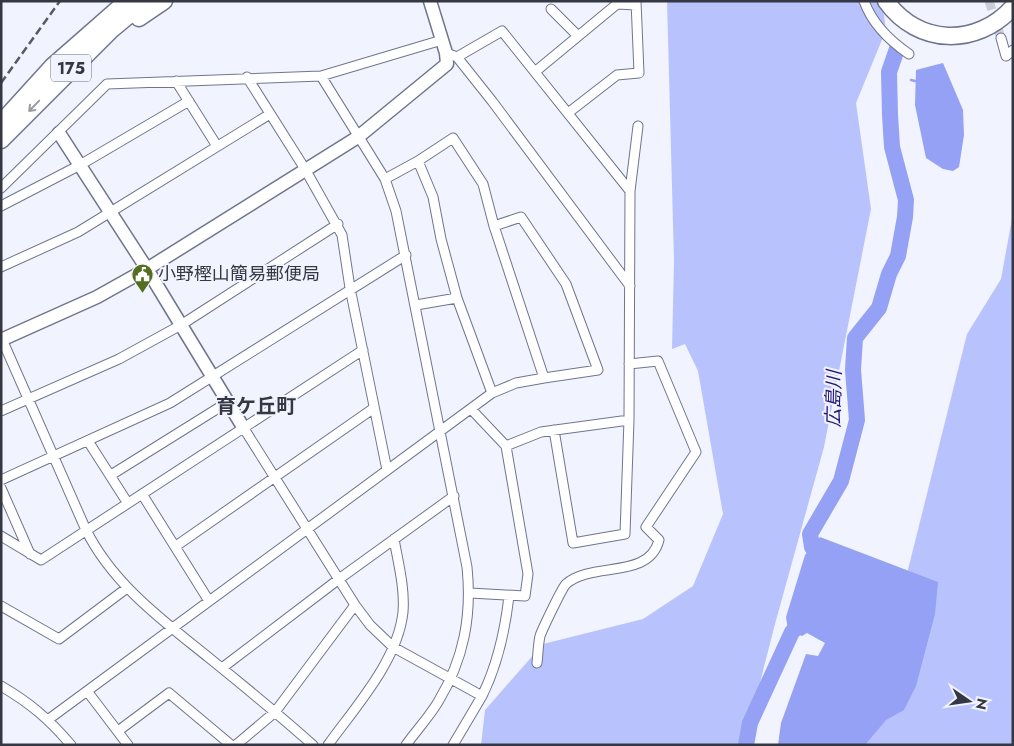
<svg xmlns="http://www.w3.org/2000/svg" width="1014" height="746" viewBox="0 0 1014 746" font-family="Jost,'Noto Sans JP',sans-serif">
<style>
.green{fill:#b8c3fd}
.water{fill:#94a1f4}
.lines{fill:none;stroke-linecap:round;stroke-linejoin:round}
.stream{stroke:#94a1f4;stroke-width:2.5}
.river{stroke:#94a1f4;stroke-width:16}
.street-tunnel{stroke:#cbced9;stroke-width:9;stroke-dasharray:9 4.5;stroke-linecap:butt}
.street-casing{stroke:#70758e;stroke-width:11}
.secondary-casing{stroke:#70758e;stroke-width:15}
.highway-casing{stroke:#70758e;stroke-width:19}
.street{stroke:#fff;stroke-width:9}
.secondary{stroke:#fff;stroke-width:12}
.highway{stroke:#fff;stroke-width:16}
.rail{stroke:#575964;stroke-width:2.5;stroke-dasharray:8 4;stroke-linecap:butt}
.oneway{stroke:#9a9ba0}
.labels{text-anchor:middle;stroke-width:4;stroke-linejoin:round;paint-order:stroke}
.shield{fill:#f1f4ff;stroke:#6d707b;stroke-width:1}
.shield-label{font-size:16px;font-weight:bold;fill:#353742}
.poi-label{font-size:18px;fill:#353742;stroke:#f1f4ff;text-anchor:start}
.water-label{font-size:19px;font-style:italic;fill:#211877;stroke:#f1f4ff}
.quarter-label{font-size:20px;font-weight:bold;fill:#353742;stroke:#f1f4ff}
</style>
<rect width="100%" height="100%" fill="#f1f4ff"/>
<path class="green" d="M 667,1 L 882,1 L 886,30 L 856,103 L 871,209 L 824,447 L 775,624 L 744,745 L 481,745 L 485,710 L 543,644 L 643,619 L 693,586 L 723,514 L 698,371 L 685,344 L 672,349 L 674,261 Z
M 1013,213 L 1013,745 L 864,745 L 967,334 L 1001,279 Z"/>
<path class="water" d="M 943,63 L 963,110 L 964,135 L 959,167 L 953,171 L 943,169 L 926,158 L 915,105 L 916,70 Z
M 820,537 L 938,582 L 935,614 L 916,686 L 904,710 L 886,720 L 865,745 L 778,745 L 781,723 L 806,654 L 818,656 L 825,643 L 807,633 L 802,636 L 788,630 L 786,617 L 805,555 Z"/>
<g class="lines">
<path class="stream" d="M 889,72 L 891,73
M 911,80 L 915,81"/>
<path class="river" d="M 824,564 L 812,547 L 810,534 L 841,481 L 857,420 L 853,370 L 855,338 L 879,308 L 889,274 L 898,256 L 905,217 L 906,200 L 892,147 L 890,115 L 889,72 L 897,49
M 746,745 L 750,723 L 792,632 L 807,618"/>
<path class="street-tunnel" d="M 989,1 L 1001,38"/>
<defs>
<path id="street" d="M 864,1 C 872,23 890,41 909,54
M 551,9 L 578,36
M 1001,38 L 1006,56 L 1013,50
M 446,53 L 457,57 L 492,101 L 630,286
M 457,57 L 502,31 L 630,191
M 536,71 L 617,4 L 636,5
M 321,76 L 385,179 L 396,211 L 467,567 C 472,616 464,659 438,702 C 429,717 416,731 406,745
M 247,77 L 305,169 L 342,235 L 350,288 L 387,470
M 176,81 L 217,146
M 568,113 L 617,75 L 639,73 L 636,1
M 385,179 L 418,161 L 433,197 L 441,239 L 457,298 L 492,393
M 1,188 L 107,84 L 321,76 L 442,40
M 1,206 L 80,165 L 189,101
M 494,226 L 521,217 L 566,284 L 598,370 L 544,378
M 1,267 L 78,232 L 270,114
M 416,305 L 457,298
M 1,337 L 86,530 C 113,584 162,620 208,657 C 244,686 279,715 313,745
M 471,409 L 506,446
M 1,411 L 119,359 L 181,325 L 338,224
M 243,427 L 355,605 L 370,625 L 393,647 L 482,696 L 453,745
M 554,430 L 573,543 L 625,534 L 629,420 L 630,191 L 638,126
M 88,441 L 127,502
M 111,475 L 228,402
M 1,480 L 170,403 L 406,255
M 1,488 L 30,554
M 142,494 L 209,601
M 1,536 L 41,560 L 363,350
M 176,546 L 374,408
M 470,593 L 525,596 L 528,574 L 506,446 L 541,432 L 629,420
M 1,606 L 59,639 L 127,588
M 537,663 C 538,655 538,645 540,636 C 542,630 562,588 566,584 C 592,561 649,580 659,540 L 646,527 L 696,452 L 658,361 L 629,364
M 222,668 L 339,579 L 454,496
M 1,686 C 30,703 49,719 71,745
M 87,691 L 128,745
M 482,696 C 498,664 505,631 509,596
M 49,719 L 492,393 L 516,383 L 544,378 L 494,226 L 483,184 L 453,138 L 418,161
M 118,731 L 169,693 L 231,745
M 236,745 L 275,712 L 355,605
M 328,745 C 356,706 398,660 403,612 C 405,588 398,562 394,539"/>
<path id="secondary" d="M 59,133 L 147,269 L 243,427
M 1,340 L 97,297 L 147,269 L 358,137 L 447,64 L 446,53 L 430,1"/>
<path id="highway" d="M 886,1 C 918,46 977,47 1013,7
M 139,18 L 164,1
M 1,123 L 53,66 L 127,1
M 1,140 L 111,30 L 146,1"/>
</defs>
<use href="#street" class="street-casing"/>
<use href="#secondary" class="secondary-casing"/>
<use href="#highway" class="highway-casing"/>
<use href="#street" class="street"/>
<use href="#secondary" class="secondary"/>
<use href="#highway" class="highway"/>
<path class="rail" d="M 1,83 L 60,1"/>
</g>
<defs><path id="oneway-shaft" d="M-6 0H5M1.5-3L5.5 0L1.5 3" fill="none" stroke-width="1.6" stroke-linecap="round" stroke-linejoin="round" transform="scale(1.25)"/></defs>
<use class="oneway" href="#oneway-shaft" transform="translate(34 106) rotate(134)"/>
<defs>
<symbol id="civic-pin" viewBox="-11 -11 22 30"><path d="M0 17L-7.5 6A9.5 9.5 0 1 1 7.5 6Z" fill="#536e20" stroke="#f1f4ff"/><path d="M-.6-6.5H3V-4.5H.6V-3L4-1V1h2V6H-6V1h2V-1L-.6-3ZM-1.2 2.5V6h2.4V2.5Z" fill="#fff"/></symbol>
</defs>
<g fill-rule="evenodd">
<use href="#civic-pin" x="130" y="262" width="25" height="34"/>
</g>
<g class="labels">
<rect class="shield" x="51" y="54.5" width="40" height="27" rx="4"/>
<g class="shield-label">
<text x="71" y="74">175</text>
</g>
<g class="poi-label">
<text x="158" y="280">小野樫山簡易郵便局</text>
</g>
<g class="water-label">
<text transform="translate(833 399) rotate(-89)" y="7">広島川</text>
</g>
<g class="quarter-label">
<text x="256" y="413">育ケ丘町</text>
</g>
</g>
<rect width="1014" height="746" fill="none" stroke="#353742" stroke-width="5"/>
<g transform="translate(969 701) rotate(103)" stroke="#f1f4ff" stroke-width="4" paint-order="stroke">
<path d="M0-4L9 19L0 12L-9 19Z" fill="#353742"/>
<text y="-8" font-size="14" font-weight="bold" text-anchor="middle" fill="#353742">N</text>
</g>
</svg>
